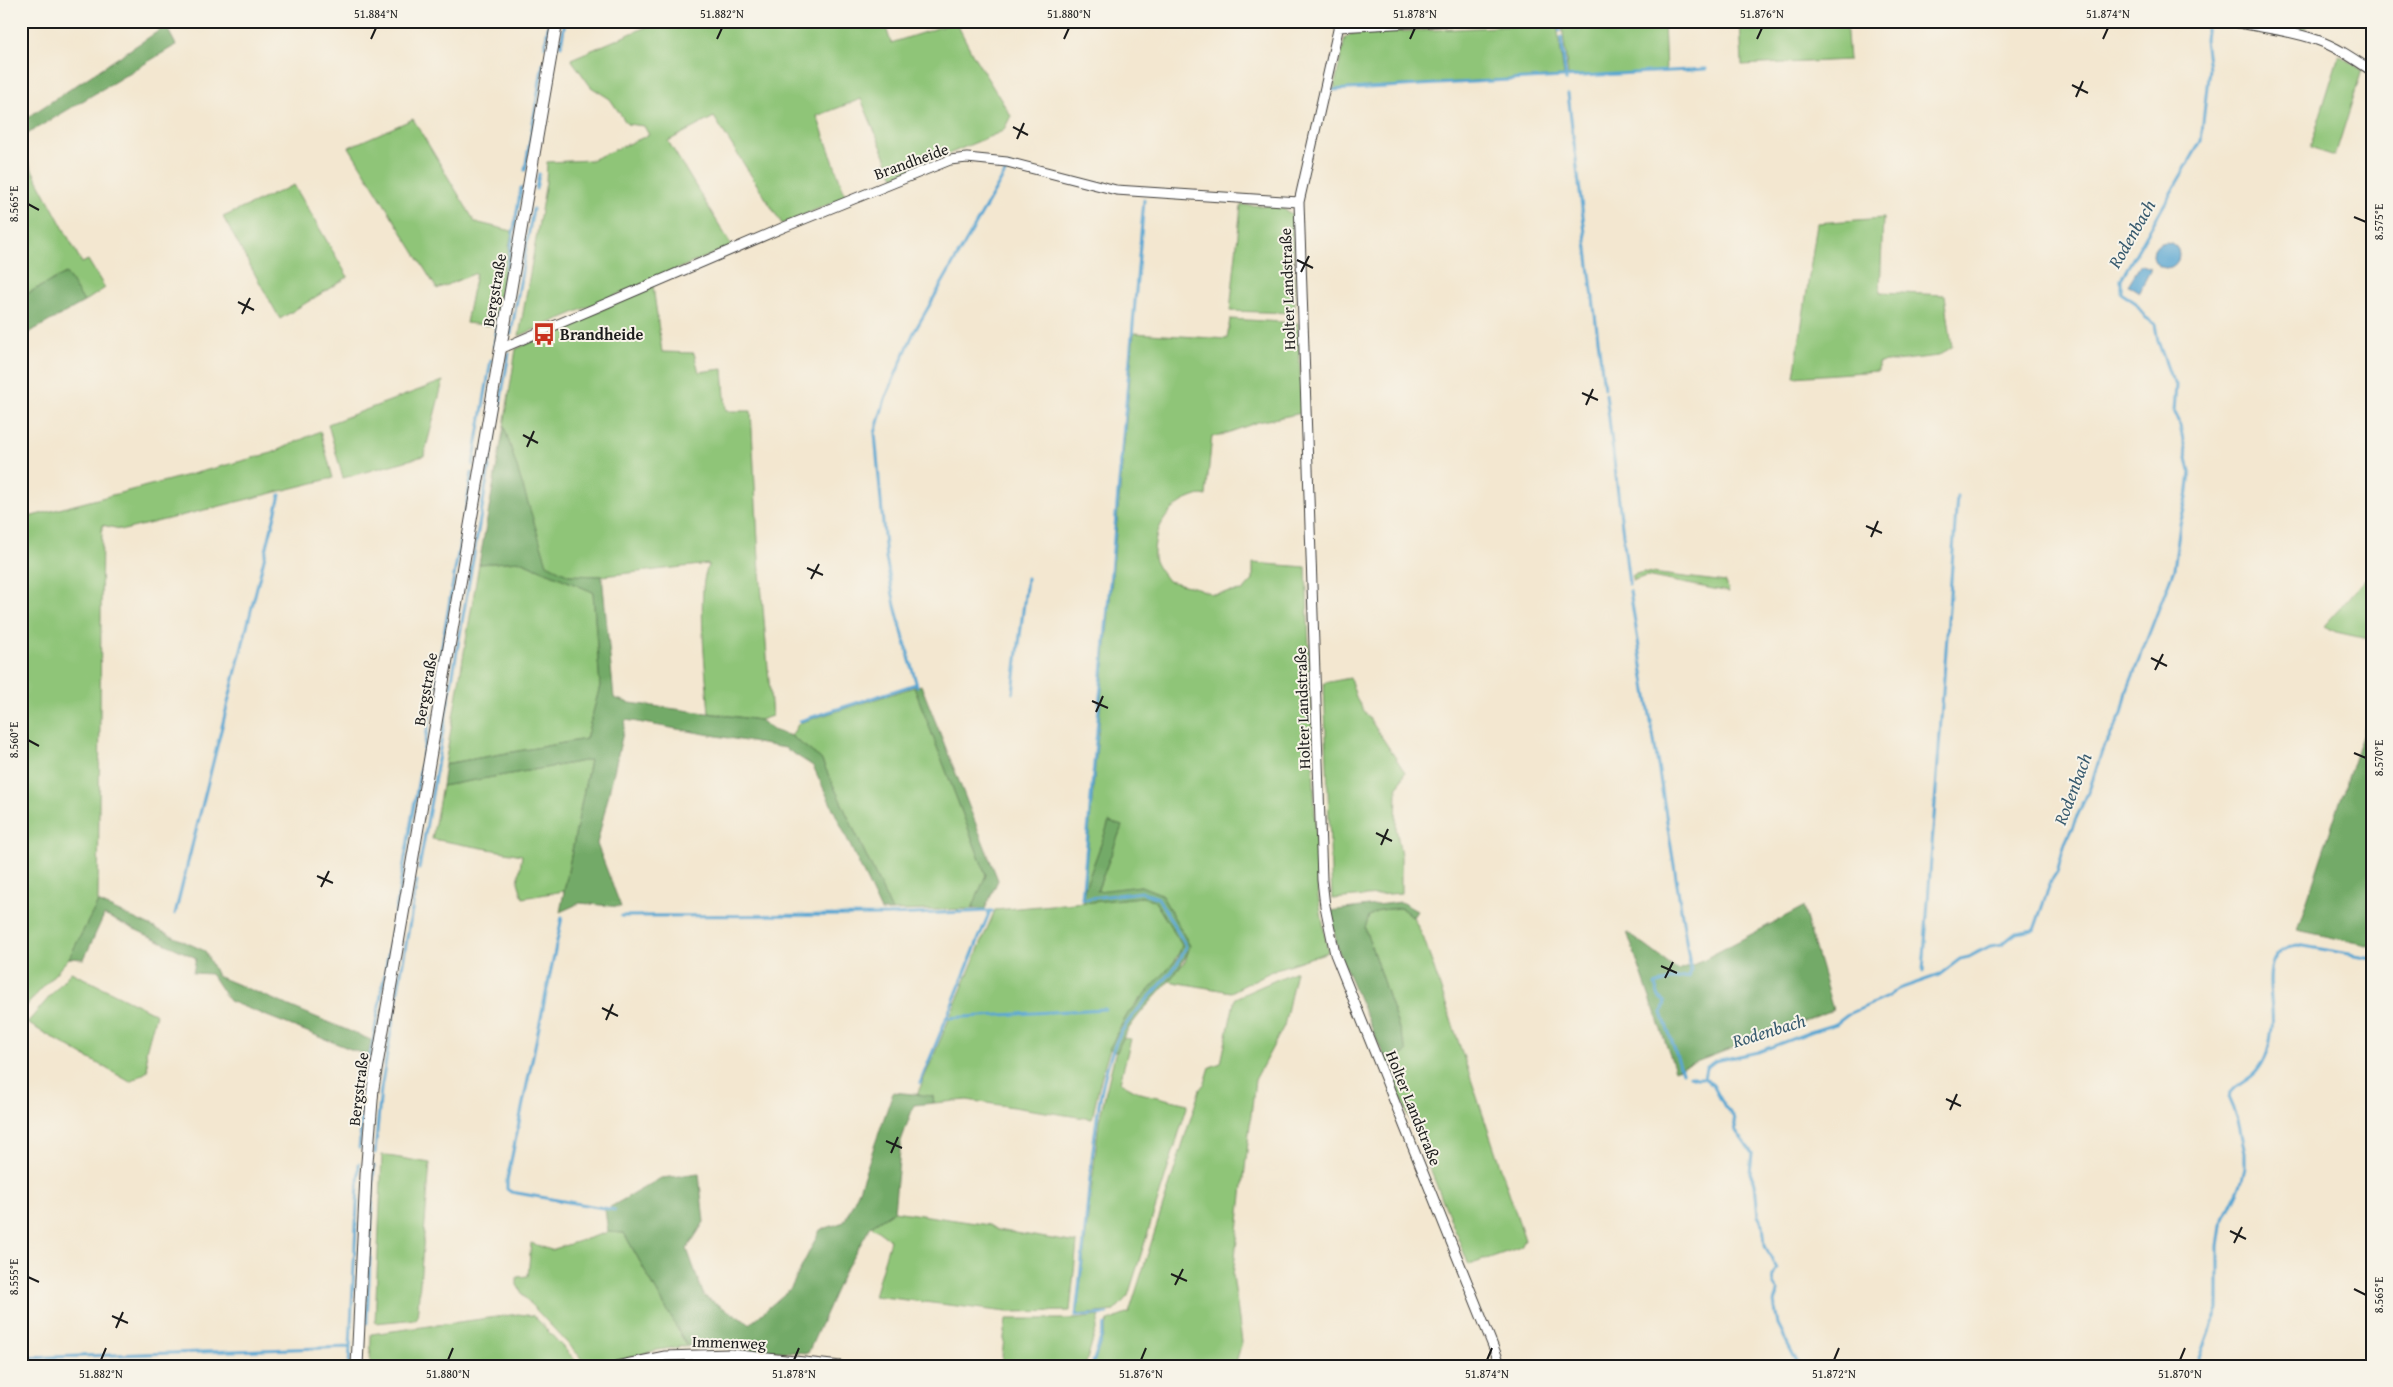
<svg xmlns="http://www.w3.org/2000/svg" width="2393" height="1387" viewBox="0 0 2393 1387" font-family="'Gentium Book Plus',serif">
<style>
.green{fill:#8fc578;stroke:#56704a}
.forest{fill:#73aa68;stroke:#486342}
.water{fill:#59a6d2;stroke:#3a6177}
.lines{fill:none;stroke-linecap:round;stroke-linejoin:round}
.stream{stroke:#59a6d2;stroke-width:3}
.minor-casing{stroke:#3c3a37;stroke-width:11}
.tertiary-casing{stroke:#3c3a37;stroke-width:13}
.minor{stroke:#fff;stroke-width:9}
.tertiary{stroke:#fff;stroke-width:11}
.ticks{fill:none;stroke:#1c1c1c;stroke-width:2}
.labels{text-anchor:middle;stroke-width:4;stroke-linejoin:round;paint-order:stroke}
.street-label{font-size:16px;fill:#1c1c1c;stroke:#f7f3e8}
.poi-label{font-size:16px;font-weight:bold;fill:#1c1c1c;stroke:#f7f3e8;text-anchor:start}
.water-label{font-size:18px;font-style:italic;fill:#375a6e;stroke:#f7f3e8}
.neatline{fill:none;stroke:#1c1c1c;stroke-width:2}
.ticks-label{font-size:12px;text-anchor:middle;fill:#1c1c1c}
</style>
<rect width="100%" height="100%" fill="#f7f3e8"/>
<filter id="ink" filterUnits="userSpaceOnUse"><feTurbulence type="fractalNoise" baseFrequency=".02" numOctaves="2"/><feDisplacementMap in="SourceGraphic" scale="10" xChannelSelector="R" yChannelSelector="G"/><feConvolveMatrix kernelMatrix="1 2 1 2 8 2 1 2 1" color-interpolation-filters="sRGB"/></filter>
<filter id="wash" filterUnits="userSpaceOnUse"><feTurbulence type="fractalNoise" baseFrequency=".0096" numOctaves="4" result="noise"/><feDisplacementMap in="SourceGraphic" scale="20" xChannelSelector="R" yChannelSelector="G"/><feGaussianBlur stdDeviation="1.12" result="paint"/><feColorMatrix in="noise" values="0 0 0 0 0 0 0 0 0 0 0 0 0 0 0 0 0 1.4 0 .05"/><feComposite in="paint" operator="in"/></filter>
<g filter="url(#wash)">
<rect width="100%" height="100%" fill="#f3e7d0"/>
<path class="green" d="M 660,21 L 884,21 L 891,43 L 956,22 L 973,55 L 1011,116 L 1003,131 L 894,177 L 861,99 L 817,116 L 846,197 L 782,224 L 714,117 L 668,141 L 732,246 L 519,336 L 546,182 L 547,162 L 591,160 L 649,135 L 644,126 L 627,124 L 610,99 L 591,87 L 571,59 Z
M 1603,21 L 1664,21 L 1666,72 L 1568,76 L 1562,25 Z
M 1740,21 L 1846,21 L 1849,60 L 1742,65 Z
M 2249,21 L 2298,21 L 2307,27 L 2302,31 Z
M 1557,24 L 1564,76 L 1334,89 L 1345,38 L 1351,34 Z
M 2339,55 L 2362,70 L 2335,156 L 2310,148 Z
M 413,119 L 475,222 L 512,231 L 494,326 L 466,323 L 476,273 L 437,289 L 349,147 Z
M 21,149 L 82,263 L 88,260 L 105,288 L 84,302 L 66,273 L 21,297 Z
M 294,185 L 348,277 L 280,319 L 223,217 Z
M 1241,205 L 1278,206 L 1292,214 L 1295,313 L 1230,311 Z
M 1883,218 L 1880,292 L 1945,295 L 1952,347 L 1938,356 L 1878,363 L 1878,371 L 1794,377 L 1817,223 Z
M 653,286 L 662,352 L 694,353 L 699,372 L 723,369 L 726,411 L 751,411 L 759,559 L 772,716 L 760,720 L 709,713 C 707,684 695,585 709,564 L 602,576 L 569,575 L 547,565 L 504,426 L 516,349 Z
M 1230,319 L 1298,323 L 1302,413 L 1258,422 L 1219,436 L 1212,436 L 1206,496 C 1200,494 1197,496 1191,498 C 1167,507 1153,531 1154,557 C 1155,565 1164,575 1168,581 L 1197,588 L 1212,594 L 1243,591 L 1253,580 L 1253,563 L 1306,567 L 1318,895 L 1328,952 L 1276,969 L 1231,992 L 1168,981 L 1185,962 L 1190,946 L 1161,894 L 1141,886 L 1097,892 L 1122,826 L 1109,822 L 1084,891 L 1134,333 L 1227,339 Z
M 443,381 L 424,456 L 343,478 L 328,424 Z
M 320,431 L 333,478 L 124,530 L 102,525 L 98,902 L 69,958 L 21,1012 L 21,519 L 272,453 Z
M 520,561 L 593,592 L 600,686 L 586,739 L 445,764 L 479,564 Z
M 1643,572 L 1726,582 L 1729,592 L 1646,576 L 1632,581 L 1633,575 Z
M 2366,579 L 2372,579 L 2372,640 L 2336,632 L 2324,626 Z
M 1350,678 L 1357,700 L 1405,772 L 1397,789 L 1396,828 L 1401,855 L 1401,893 L 1332,899 L 1324,683 Z
M 914,687 L 986,875 L 972,909 L 892,911 L 821,759 L 791,736 L 799,723 Z
M 590,760 L 564,891 L 523,898 L 518,882 L 522,855 L 432,839 L 442,786 Z
M 1142,897 L 1154,900 L 1182,945 C 1173,974 1144,990 1128,1014 C 1106,1046 1100,1083 1092,1119 L 967,1100 L 934,1103 L 933,1097 L 917,1095 L 995,910 Z
M 1401,908 L 1413,917 L 1424,939 L 1525,1240 L 1521,1247 L 1469,1265 L 1387,1063 L 1407,1052 L 1365,928 L 1369,916 L 1380,910 Z
M 1296,971 L 1284,1026 L 1255,1080 L 1233,1275 L 1242,1342 L 1235,1366 L 1093,1366 L 1108,1321 L 1129,1313 L 1200,1089 L 1205,1083 L 1210,1067 L 1221,1063 L 1235,998 Z
M 71,972 L 156,1014 L 146,1051 L 148,1071 L 130,1082 L 27,1023 Z
M 1122,1038 L 1131,1039 L 1120,1082 L 1140,1093 L 1188,1104 L 1128,1296 L 1114,1311 L 1077,1315 L 1099,1120 L 1115,1054 Z
M 382,1155 L 430,1163 L 417,1319 L 375,1323 Z
M 894,1211 L 989,1225 L 997,1230 L 1077,1243 L 1070,1311 L 1007,1312 L 874,1296 L 890,1240 L 871,1226 Z
M 608,1232 L 624,1233 L 687,1346 L 657,1350 L 601,1366 L 588,1365 L 525,1298 L 517,1285 L 517,1277 L 528,1276 L 531,1243 L 551,1250 Z
M 518,1314 L 534,1316 L 575,1360 L 577,1366 L 370,1366 L 371,1334 Z
M 1100,1316 L 1085,1366 L 1001,1366 L 1006,1319 L 1076,1319 Z"/>
<path class="forest" d="M 166,26 L 176,45 L 24,136 L 21,126 L 31,115 Z
M 66,273 L 84,302 L 21,337 L 21,297 Z
M 504,426 L 547,564 L 569,575 L 602,576 L 614,698 L 630,703 L 760,720 L 773,730 L 791,736 L 821,759 L 892,911 L 881,911 L 813,766 L 785,748 L 626,720 L 597,844 L 621,907 L 580,903 L 560,912 L 590,760 L 442,786 L 445,764 L 586,739 L 600,686 L 593,592 L 520,561 L 479,564 Z
M 921,685 L 998,880 L 985,909 L 972,909 L 986,875 L 914,687 Z
M 2372,706 L 2372,946 L 2297,930 Z
M 1109,822 L 1122,826 L 1097,891 L 1141,886 L 1161,894 L 1190,946 C 1176,987 1131,1010 1117,1052 L 1109,1049 L 1128,1013 L 1178,958 L 1182,945 L 1154,900 L 1142,897 L 1084,903 L 1084,891 Z
M 98,902 L 205,951 L 217,976 L 371,1040 L 368,1056 L 229,1001 L 211,974 L 193,973 L 196,958 L 104,915 L 84,959 L 69,958 Z
M 1401,902 L 1417,911 L 1413,917 L 1401,908 L 1380,910 L 1369,916 L 1365,928 L 1407,1052 L 1387,1063 L 1339,953 L 1329,911 Z
M 1803,907 L 1833,1010 L 1675,1070 L 1627,932 L 1678,970 L 1695,964 Z
M 893,1092 L 933,1096 L 934,1103 L 914,1105 L 901,1141 L 894,1211 L 871,1226 L 843,1274 L 808,1353 L 687,1346 L 624,1233 L 608,1232 L 605,1210 L 661,1178 L 699,1174 L 704,1222 L 687,1249 L 704,1296 L 750,1324 L 791,1288 L 820,1230 L 844,1222 L 859,1190 Z"/>
<path class="water" d="M2153 255a13 13 0 1 1 26 0a13 13 0 1 1-26 0Z
M 2141,264 L 2150,268 L 2150,271 L 2139,292 L 2128,285 Z"/>
<g class="lines">
<path class="stream" d="M 1559,24 L 1560,31
M 1561,37 L 1566,80
M 545,46 L 549,21
M 561,46 L 565,21
M 1332,90 L 1706,69
M 1568,94 L 1604,388
M 525,170 L 543,63
M 536,189 L 539,174
M 511,334 L 533,209
M 494,346 L 521,188
M 1606,394 L 1629,584
M 473,465 L 491,360
M 1630,591 L 1691,971 L 1689,977 L 1673,979 L 1655,985 L 1659,997 L 1665,1002 L 1662,1013 L 1682,1072
M 917,686 L 895,606 L 886,558 L 875,433 L 885,399 L 913,334 L 1009,166
M 1013,693 L 1027,578
M 800,721 L 916,684
M 419,869 L 509,353
M 175,914 L 280,495
M 621,916 L 888,915 L 992,911
M 562,917 L 507,1180 L 507,1189 L 511,1192 L 615,1210
M 1923,971 L 1957,496
M 946,1018 L 1105,1009
M 1690,1076 L 1696,1078 L 1704,1078
M 1704,1078 L 1706,1068 L 1715,1061 L 1758,1052 L 1813,1031 L 1836,1024 L 1849,1014 L 1887,997 L 1896,990 L 1939,975 L 1960,959 L 1969,957 L 1990,946 L 2002,944 L 2016,933 L 2034,930 L 2051,881 L 2057,872 L 2065,843 L 2090,788 L 2102,751 L 2122,714 L 2127,691 L 2174,569 L 2180,524 L 2187,498 L 2190,472 L 2179,421 L 2174,411 L 2176,385 L 2170,375 L 2158,341 L 2155,324 L 2145,317 L 2136,303 L 2121,293 L 2121,279 L 2201,141 L 2209,68 L 2205,40 L 2207,21
M 1704,1078 L 1713,1085 L 1725,1107 L 1733,1116 L 1736,1131 L 1752,1153 L 1750,1173 L 1755,1183 L 1758,1216 L 1763,1224 L 1765,1246 L 1777,1269 C 1771,1277 1771,1284 1778,1291 L 1774,1302 L 1778,1325 L 1799,1366
M 920,1083 L 990,911
M 359,1148 L 365,1087 L 472,473
M 375,1153 L 381,1089 L 417,881
M 1107,1314 L 1076,1316 C 1081,1270 1086,1223 1090,1177 C 1095,1133 1099,1080 1117,1040 C 1134,1004 1175,980 1186,946 L 1158,898 L 1142,892 L 1082,899 L 1144,200
M 367,1323 L 374,1166
M 21,1358 L 350,1347
M 349,1366 L 359,1164
M 1092,1366 L 1105,1325
M 2197,1366 L 2218,1309 L 2218,1246 L 2221,1225 L 2241,1184 L 2245,1168 L 2245,1152 L 2237,1116 L 2229,1097 C 2232,1087 2245,1082 2253,1075 C 2266,1064 2270,1045 2272,1029 C 2276,1001 2254,950 2298,945 L 2372,958"/>
</g>
</g>
<g filter="url(#ink)">
<g class="lines">
<defs>
<path id="minor" d="M 1340,21 L 1299,202 L 1322,880 L 1325,906 L 1335,954 L 1501,1366
M 2229,21 C 2258,27 2289,30 2317,40 C 2337,47 2354,59 2372,71
M 1338,27 L 1449,21
M 500,349 L 782,228 L 950,160 L 967,158 L 1007,162 L 1116,190 L 1299,202
M 616,1366 L 665,1356 L 730,1354 L 841,1366"/>
<path id="tertiary" d="M 357,1366 L 366,1175 L 373,1088 L 557,21"/>
</defs>
<use href="#minor" class="minor-casing"/>
<use href="#tertiary" class="tertiary-casing"/>
<use href="#minor" class="minor"/>
<use href="#tertiary" class="tertiary"/>
</g>
</g>
<path class="ticks" d="M 371,39 L 376,28M 717,39 L 722,28M 1064,39 L 1069,28M 1410,39 L 1415,28M 1757,39 L 1762,28M 2103,39 L 2108,28M 2072,85 L 2088,93M 2076,97 L 2083,81M 1013,127 L 1028,135M 1017,139 L 1024,123M 28,204 L 39,210M 2354,217 L 2366,222M 1297,260 L 1313,268M 1301,272 L 1309,256M 238,302 L 254,310M 242,314 L 250,298M 1582,393 L 1598,400M 1586,405 L 1593,389M 523,435 L 538,443M 527,447 L 534,431M 1866,526 L 1882,533M 1871,537 L 1878,521M 807,568 L 823,575M 811,579 L 819,564M 2151,658 L 2167,666M 2155,670 L 2163,654M 1092,701 L 1108,708M 1096,712 L 1103,696M 28,740 L 39,746M 2354,753 L 2366,758M 1376,833 L 1392,841M 1381,845 L 1388,829M 317,876 L 333,883M 321,887 L 329,871M 1661,966 L 1677,973M 1665,978 L 1673,962M 602,1008 L 618,1016M 606,1020 L 613,1004M 1946,1099 L 1961,1106M 1950,1110 L 1957,1094M 886,1141 L 902,1148M 891,1153 L 898,1137M 2230,1231 L 2246,1239M 2234,1243 L 2242,1227M 1171,1274 L 1187,1281M 28,1277 L 39,1282M 1175,1285 L 1183,1269M 2354,1289 L 2366,1295M 112,1316 L 128,1323M 116,1328 L 123,1312M 101,1360 L 106,1348M 448,1360 L 453,1348M 794,1360 L 799,1348M 1141,1360 L 1146,1348M 1487,1360 L 1492,1348M 1834,1360 L 1839,1348M 2180,1360 L 2185,1348"/>
<defs>
<symbol id="bus-bare" viewBox="-9 -9 18 18"><path d="M-5-6H5V4H4V6H2V4H-2V6H-4V4H-5ZM-3.5-4V0h7V-4ZM-3.5 1.2v1.5H-2V1.2ZM2 1.2v1.5H3.5V1.2Z" fill="#c8321e" stroke="#f7f3e8" stroke-width="2.5" paint-order="stroke"/></symbol>
</defs>
<g fill-rule="evenodd">
<use href="#bus-bare" x="528" y="318" width="32" height="32"/>
</g>
<g class="labels">
<g class="street-label">
<text transform="translate(911 161) rotate(-20)" y="6">Brandheide</text>
<text transform="translate(1287 289) rotate(-92)" y="6">Holter Landstraße</text>
<text transform="translate(494 290) rotate(-80)" y="6">Bergstraße</text>
<text transform="translate(425 689) rotate(-80)" y="6">Bergstraße</text>
<text transform="translate(1302 708) rotate(-92)" y="6">Holter Landstraße</text>
<text transform="translate(358 1089) rotate(-83)" y="6">Bergstraße</text>
<text transform="translate(1414 1108) rotate(68)" y="6">Holter Landstraße</text>
<text transform="translate(729 1342) rotate(2)" y="6">Immenweg</text>
</g>
<g class="poi-label">
<text x="560" y="340">Brandheide</text>
</g>
<g class="water-label">
<text transform="translate(2132 234) rotate(-60)" y="6">Rodenbach</text>
<text transform="translate(2073 789) rotate(-69)" y="6">Rodenbach</text>
<text transform="translate(1769 1031) rotate(-17)" y="6">Rodenbach</text>
</g>
</g>
<rect width="2393" height="1387" fill="none" stroke="#f7f3e8" stroke-width="55"/>
<rect x="28" y="28" width="2338" height="1332" class="neatline"/>
<g class="ticks-label">
<text x="376" y="18">51.884°N</text>
<text x="722" y="18">51.882°N</text>
<text x="1069" y="18">51.880°N</text>
<text x="1415" y="18">51.878°N</text>
<text x="1762" y="18">51.876°N</text>
<text x="2108" y="18">51.874°N</text>
<text transform="translate(14 204) rotate(-90)" y="4">8.565°E</text>
<text transform="translate(2379 222) rotate(-90)" y="4">8.575°E</text>
<text transform="translate(14 740) rotate(-90)" y="4">8.560°E</text>
<text transform="translate(2379 758) rotate(-90)" y="4">8.570°E</text>
<text transform="translate(14 1277) rotate(-90)" y="4">8.555°E</text>
<text transform="translate(2379 1295) rotate(-90)" y="4">8.565°E</text>
<text x="101" y="1378">51.882°N</text>
<text x="448" y="1378">51.880°N</text>
<text x="794" y="1378">51.878°N</text>
<text x="1141" y="1378">51.876°N</text>
<text x="1487" y="1378">51.874°N</text>
<text x="1834" y="1378">51.872°N</text>
<text x="2180" y="1378">51.870°N</text>
</g>
</svg>
